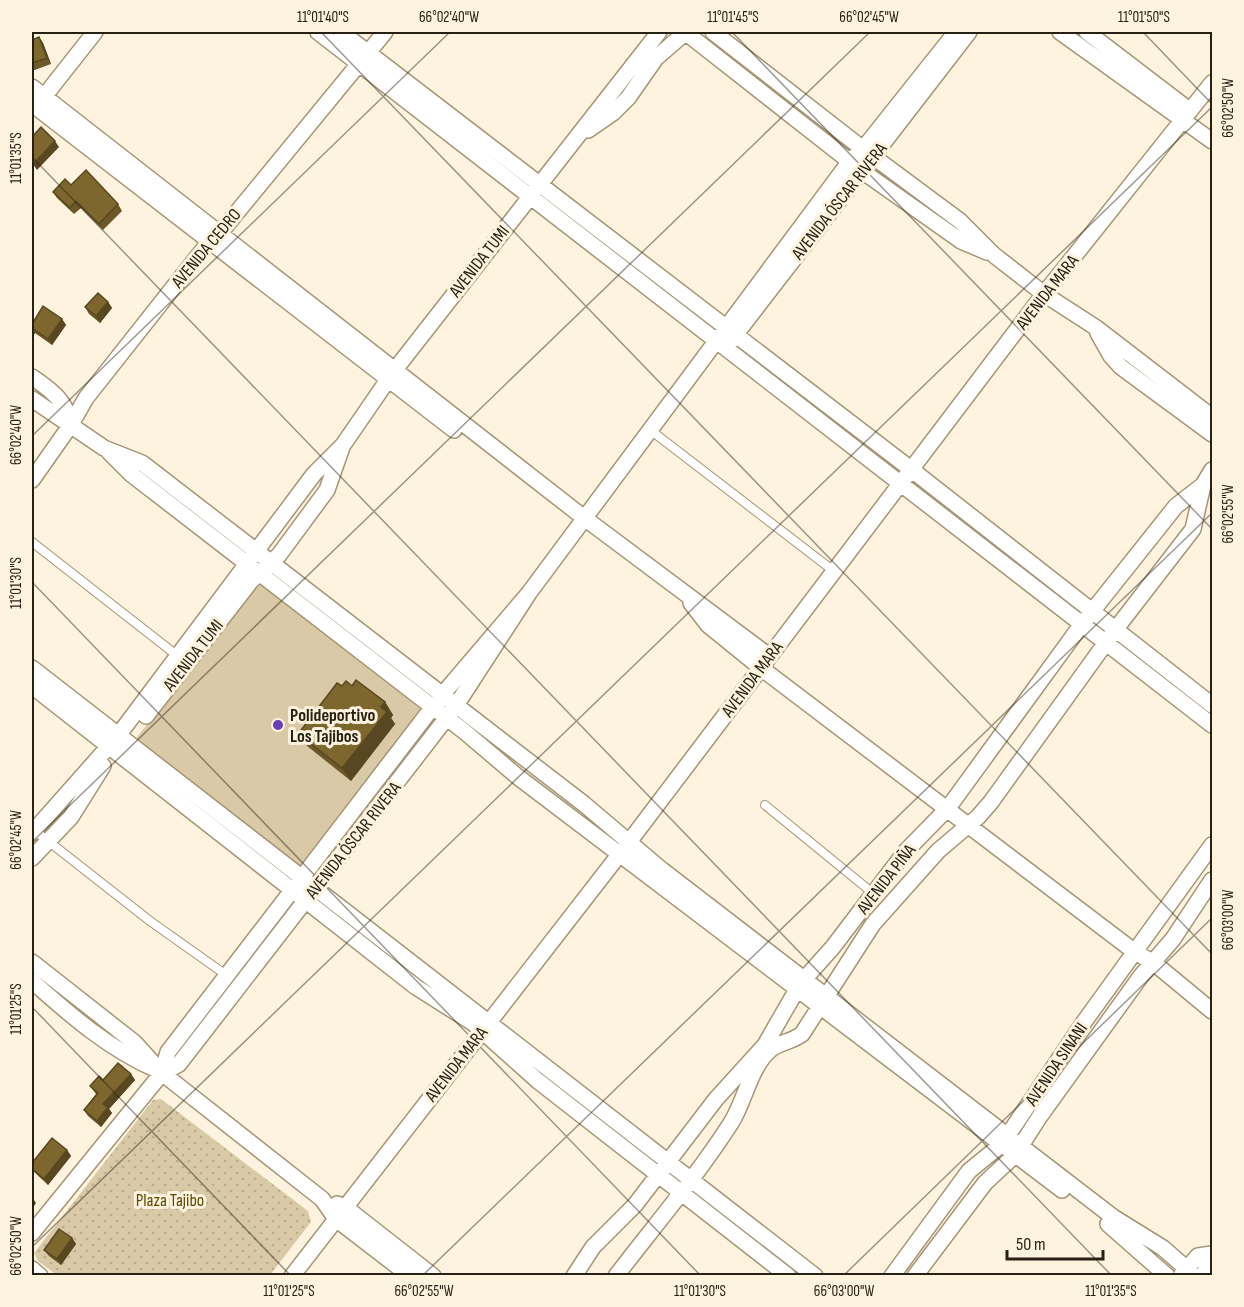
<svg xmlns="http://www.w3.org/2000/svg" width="1244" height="1307" viewBox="0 0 1244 1307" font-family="'Sofia Sans Condensed',sans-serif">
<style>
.grass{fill:#d9c9a7}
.park{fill:url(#park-dots)}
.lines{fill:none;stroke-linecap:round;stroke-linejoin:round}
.service-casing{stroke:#a59575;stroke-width:10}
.minor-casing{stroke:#a59575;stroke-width:18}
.service{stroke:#fff;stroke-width:8}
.minor{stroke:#fff;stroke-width:15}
.wall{fill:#6c5828}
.shaded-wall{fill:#584721}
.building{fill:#7e662f;stroke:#584721;stroke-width:1.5}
.ticks{fill:none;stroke:#272114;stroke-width:1.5;stroke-opacity:0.45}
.poi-dot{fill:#6a3eb6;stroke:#fdf3df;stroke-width:2}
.labels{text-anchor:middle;stroke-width:6;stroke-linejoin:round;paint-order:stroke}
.street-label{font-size:18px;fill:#272114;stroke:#fdf3df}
.poi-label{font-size:18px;font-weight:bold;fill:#272114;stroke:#fdf3df;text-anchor:start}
.park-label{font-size:18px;fill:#634900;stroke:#fdf3df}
.neatline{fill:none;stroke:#272114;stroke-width:2}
.ticks-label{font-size:15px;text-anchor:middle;fill:#272114}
</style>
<defs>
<pattern id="park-dots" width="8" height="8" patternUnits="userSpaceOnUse" patternTransform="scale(1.5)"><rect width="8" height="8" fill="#d9c9a7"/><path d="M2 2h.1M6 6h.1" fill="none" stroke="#baac8f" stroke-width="1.8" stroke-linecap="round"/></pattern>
</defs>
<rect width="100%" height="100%" fill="#fdf3df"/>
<path class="grass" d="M 257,582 L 421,709 L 299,867 L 135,740 Z"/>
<path class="park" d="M 161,1099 L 308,1211 L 311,1222 L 270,1275 L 57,1275 L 38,1261 L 34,1253 L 153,1100 Z"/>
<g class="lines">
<defs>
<path id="service" d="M 649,429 L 835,572
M 32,542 L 179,657
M 765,805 L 874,894
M 34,830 L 150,921 L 229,977"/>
<path id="minor" d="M 318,32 L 1212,725
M 341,32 L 912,470 L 1212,705
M 685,32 L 862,171 L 961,241 L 987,252
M 713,32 L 863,149 L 960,221 L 994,255 L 1044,294 L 1095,327 L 1212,417
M 1060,32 L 1212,141
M 1087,32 L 1189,110
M 32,87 L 583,517 L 769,656
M 39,103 L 95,32
M 32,104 L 454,430
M 588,130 L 614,112 L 628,98 L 656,58 L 686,32
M 1098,333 L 1111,356 L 1121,367 L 1212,434
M 729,343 L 969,32
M 32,377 C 50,389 69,403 70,426
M 32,399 L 104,448 L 142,463 L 584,804 L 662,870 L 1113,1217 L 1163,1248 L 1195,1276
M 109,452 L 131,474 L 465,732 L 518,777 L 1062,1190
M 32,480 L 70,426 L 86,398 L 210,241 L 220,233 L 385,32
M 529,593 L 850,161 L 863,149 L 956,32
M 691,603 L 708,625 L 761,668 L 1135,952 L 1154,963 L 1212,1011
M 32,668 L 815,1276
M 32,686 L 416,987 L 473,1023 L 538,1081 L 788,1276
M 146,716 L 251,581 L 279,555 L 327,490 L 342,447
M 32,833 L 117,737 L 314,474 L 343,445 L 394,371 L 659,32
M 32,858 L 71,817 L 103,766
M 32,962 L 135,1043 L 162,1073 L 322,1199 L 336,1219 L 410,1276
M 32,981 C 70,1015 109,1049 157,1070
M 337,1204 L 345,1207 L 433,1276
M 1108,1224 L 1167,1276
M 32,1233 L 162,1073 L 179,1064 L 455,707 L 529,593 L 442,695 L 168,1052 L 162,1073
M 32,1269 L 40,1276
M 1182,1274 L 1198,1256 L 1212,1254
M 292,1276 L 629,842 L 1044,294 L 1212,83
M 574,1276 L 593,1247 L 635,1205 L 716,1099 L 765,1045 L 800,984 L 833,947 L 906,851 L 948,808 L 1082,624 L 1176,506 L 1203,485 L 1212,470
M 616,1276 C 655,1225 697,1176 731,1123 C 745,1101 750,1067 770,1050 C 779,1042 792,1042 802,1034 L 873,924 L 938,851 L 978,817 L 991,802 L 1115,630 L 1193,529 L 1203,485
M 892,1276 L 969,1171 L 1002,1144 L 1084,1022 L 1212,845
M 915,1276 L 985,1183 L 1015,1155 L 1040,1116 L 1141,976 L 1173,939 L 1212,880
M 1203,1276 L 1212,1256"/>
</defs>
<use href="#service" class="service-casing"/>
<use href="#minor" class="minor-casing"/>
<use href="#service" class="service"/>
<use href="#minor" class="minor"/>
</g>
<path class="wall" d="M 39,37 L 43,43 L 51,64 L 32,71 L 32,40 Z
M 71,185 L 118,204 L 122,211 L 103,230 L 81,208 L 74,214 L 57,198 L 53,192 Z
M 108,302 L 112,308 L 100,323 L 89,314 L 85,307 Z
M 32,319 L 34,321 L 62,319 L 66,325 L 52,345 L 35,333 L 32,338 Z
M 342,686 L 352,686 L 385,702 L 393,715 L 391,718 L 395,724 L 351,781 L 307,746 L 298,734 Z
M 131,1074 L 135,1080 L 109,1109 L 112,1113 L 101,1127 L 88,1116 L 84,1110 L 96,1094 L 90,1086 L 103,1080 Z
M 67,1150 L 71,1156 L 48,1185 L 32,1170 L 32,1163 Z
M 72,1238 L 76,1244 L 61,1265 L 49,1256 L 44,1250 Z"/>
<path class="shaded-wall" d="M 39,37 L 43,43 L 51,64 L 47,58 Z
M 55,141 L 59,147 L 37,170 L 33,164 Z
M 108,302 L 112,308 L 100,323 L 96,316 Z
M 62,319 L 66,325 L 52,345 L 48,339 Z
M 32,329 L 35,333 L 32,338 Z
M 385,702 L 393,715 L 391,718 L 395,724 L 351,781 L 342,768 Z
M 131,1074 L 135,1080 L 109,1109 L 112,1113 L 101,1127 L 97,1121 L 103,1104 Z
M 67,1150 L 71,1156 L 48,1185 L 44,1179 Z
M 32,1197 L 36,1203 L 32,1209 Z
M 72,1238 L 76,1244 L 61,1265 L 57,1259 Z"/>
<path class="building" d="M 39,37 L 47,58 L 32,63 L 32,40 Z
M 41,127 L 55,141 L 33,164 L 32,163 L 32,137 Z
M 86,170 L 118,204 L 99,224 L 76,201 L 70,208 L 53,192 L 65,179 L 71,185 Z
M 98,293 L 108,302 L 96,316 L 85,307 Z
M 43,306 L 62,319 L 48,339 L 32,328 L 32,319 L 34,321 Z
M 356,680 L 385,702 L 381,707 L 387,712 L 342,768 L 298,734 L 337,683 L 342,686 L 346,681 L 352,686 Z
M 118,1063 L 131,1074 L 103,1104 L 108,1107 L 97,1121 L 84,1110 L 98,1093 L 90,1086 L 99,1076 L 103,1080 Z
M 52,1138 L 67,1150 L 44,1179 L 32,1169 L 32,1163 Z
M 59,1229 L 72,1238 L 57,1259 L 44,1250 Z"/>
<path class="ticks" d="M 321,32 L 1212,954M 732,32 L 1212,529M 1143,32 L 1212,104M 32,157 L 1112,1276M 32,436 L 450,32M 32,582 L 701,1276M 32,842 L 870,32M 32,1007 L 291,1276M 32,1247 L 1212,107M 422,1276 L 1212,513M 843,1276 L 1212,918"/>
<circle class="poi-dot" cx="278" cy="725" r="6"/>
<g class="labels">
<g class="street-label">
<text transform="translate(839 201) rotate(-52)" y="6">AVENIDA ÓSCAR RIVERA</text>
<text transform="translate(206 248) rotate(-50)" y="6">AVENIDA CEDRO</text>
<text transform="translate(479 261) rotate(-52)" y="6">AVENIDA TUMI</text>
<text transform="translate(1047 292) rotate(-52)" y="6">AVENIDA MARA</text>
<text transform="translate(193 655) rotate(-52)" y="6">AVENIDA TUMI</text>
<text transform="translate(752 679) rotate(-53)" y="6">AVENIDA MARA</text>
<text transform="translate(353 840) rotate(-52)" y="6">AVENIDA ÓSCAR RIVERA</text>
<text transform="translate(886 879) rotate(-52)" y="6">AVENIDA PIÑA</text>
<text transform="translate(456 1064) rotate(-52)" y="6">AVENIDA MARA</text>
<text transform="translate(1056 1064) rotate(-56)" y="6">AVENIDA SINANI</text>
</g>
<g class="poi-label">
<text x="290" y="721">Polideportivo<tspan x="290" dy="21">Los Tajibos</tspan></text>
</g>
<g class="park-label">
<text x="170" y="1206">Plaza Tajibo</text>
</g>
</g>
<rect width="1244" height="1307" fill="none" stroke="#fdf3df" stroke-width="66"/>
<path d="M1007 1250v9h96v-9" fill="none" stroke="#272114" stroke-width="3"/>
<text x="1016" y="1250" font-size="18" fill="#272114" stroke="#fdf3df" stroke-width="4.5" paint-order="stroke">50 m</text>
<rect x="33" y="33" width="1178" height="1241" class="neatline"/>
<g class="ticks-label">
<text x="323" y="22">11°01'40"S</text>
<text x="449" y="22">66°02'40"W</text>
<text x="733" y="22">11°01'45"S</text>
<text x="869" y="22">66°02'45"W</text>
<text x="1144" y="22">11°01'50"S</text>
<text transform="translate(1228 108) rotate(-90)" y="5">66°02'50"W</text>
<text transform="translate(16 158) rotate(-90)" y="5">11°01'35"S</text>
<text transform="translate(16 435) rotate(-90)" y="5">66°02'40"W</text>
<text transform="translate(1228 514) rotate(-90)" y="5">66°02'55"W</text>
<text transform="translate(16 583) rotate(-90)" y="5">11°01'30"S</text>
<text transform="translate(16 840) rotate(-90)" y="5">66°02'45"W</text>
<text transform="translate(1228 920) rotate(-90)" y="5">66°03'00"W</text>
<text transform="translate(16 1009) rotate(-90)" y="5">11°01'25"S</text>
<text transform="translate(16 1246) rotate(-90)" y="5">66°02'50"W</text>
<text x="289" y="1296">11°01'25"S</text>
<text x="424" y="1296">66°02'55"W</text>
<text x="700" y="1296">11°01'30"S</text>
<text x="844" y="1296">66°03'00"W</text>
<text x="1111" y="1296">11°01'35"S</text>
</g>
</svg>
